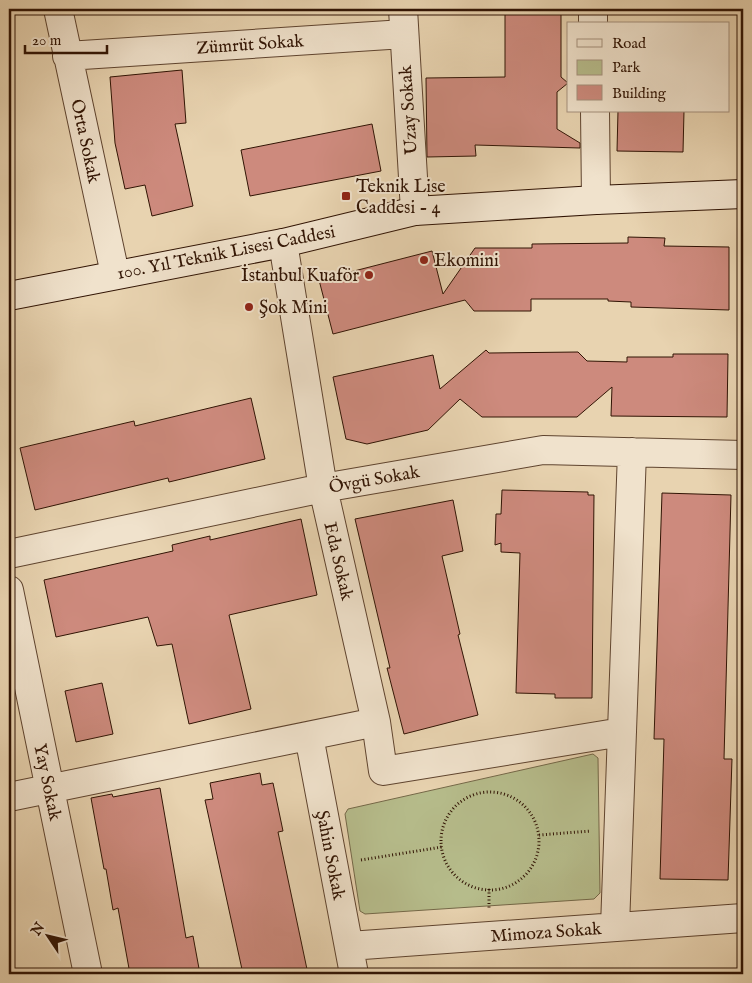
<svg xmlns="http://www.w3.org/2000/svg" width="752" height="983" viewBox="0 0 752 983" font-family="'IM FELL English',serif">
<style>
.green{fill:#b6bc8b;stroke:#746848}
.building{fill:#cd8a7d;stroke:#311404}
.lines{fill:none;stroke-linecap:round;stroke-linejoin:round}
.minor-casing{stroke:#5f442f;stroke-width:30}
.secondary-casing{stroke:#311404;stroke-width:30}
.path{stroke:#311404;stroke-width:3;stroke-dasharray:1 2.5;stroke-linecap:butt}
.minor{stroke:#f0e2cc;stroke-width:28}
.secondary{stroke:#f0e2cc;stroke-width:28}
.poi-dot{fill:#8f2418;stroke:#f0e2cc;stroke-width:2}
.labels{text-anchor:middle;stroke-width:4;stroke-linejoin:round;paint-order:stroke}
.street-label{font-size:18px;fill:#311404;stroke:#f0e2cc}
.poi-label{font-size:18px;fill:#311404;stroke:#f0e2cc;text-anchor:start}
</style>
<rect width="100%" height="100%" fill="#e8d3b0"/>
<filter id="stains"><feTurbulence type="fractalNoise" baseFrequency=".004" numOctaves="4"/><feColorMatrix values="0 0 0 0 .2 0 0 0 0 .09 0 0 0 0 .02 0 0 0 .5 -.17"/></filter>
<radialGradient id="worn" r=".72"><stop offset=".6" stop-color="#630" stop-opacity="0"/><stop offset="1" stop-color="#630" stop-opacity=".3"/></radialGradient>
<path class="green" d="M 593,754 L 598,758 L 600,893 L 594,899 L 365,914 L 360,911 L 345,814 L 348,809 Z"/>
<path class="building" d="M 505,9 L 561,9 L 561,77 L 568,83 L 557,92 L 557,129 L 580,143 L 580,148 L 475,145 L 476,156 L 427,157 L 426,78 L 505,77 Z
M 182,70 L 186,123 L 175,124 L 193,206 L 152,216 L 145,185 L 125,189 L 115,143 L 110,77 Z
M 618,111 L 684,111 L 683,152 L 617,151 Z
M 372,124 L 381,171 L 250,196 L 241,150 Z
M 628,237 L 665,238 L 664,246 L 729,247 L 729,310 L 631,307 L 631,302 L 608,301 L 608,299 L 531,299 L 531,311 L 474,311 L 465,300 L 333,334 L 319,280 L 432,251 L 443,294 L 475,248 L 532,248 L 532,244 L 628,243 Z
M 486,350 L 489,353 L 578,352 L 587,361 L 627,362 L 627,357 L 673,357 L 673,354 L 728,354 L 727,417 L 611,416 L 612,387 L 577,417 L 482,417 L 460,399 L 428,430 L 367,444 L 346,439 L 333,377 L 433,355 L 440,389 Z
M 251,398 L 265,459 L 169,482 L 168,478 L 35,510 L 20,448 L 134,421 L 135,426 Z
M 502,490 L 588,492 L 588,495 L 594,495 L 592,698 L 555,698 L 555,694 L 516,693 L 520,553 L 501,552 L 501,543 L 495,545 L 496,514 L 501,514 Z
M 662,493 L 731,495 L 724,759 L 732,759 L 728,880 L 660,879 L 664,739 L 654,739 Z
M 453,500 L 463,551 L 442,556 L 460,634 L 458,635 L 478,715 L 404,734 L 387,668 L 390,668 L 355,519 Z
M 301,519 L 317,595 L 229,615 L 251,709 L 189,724 L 172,644 L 157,646 L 148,617 L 56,637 L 44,580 L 173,551 L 172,545 L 210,536 L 210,540 Z
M 102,683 L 113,734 L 76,742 L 65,691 Z
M 260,773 L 262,785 L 273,783 L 283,831 L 278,832 L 308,974 L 243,974 L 205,800 L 213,799 L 210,783 Z
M 160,788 L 186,938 L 193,936 L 200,974 L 130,974 L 118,908 L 113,910 L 106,869 L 104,869 L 91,798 L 112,794 L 113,797 Z"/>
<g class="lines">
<defs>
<path id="minor" d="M 58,9 L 115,274
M 403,9 L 415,211
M 593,9 L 593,24
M 67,56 L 404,34
M 595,111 L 596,200
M 9,554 L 323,488 L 543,450 L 743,455
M 9,590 L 88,974
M 376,722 L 383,771 L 622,732
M 309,736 L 354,974
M 9,797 L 376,722 L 323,488 L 283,243
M 615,927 L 632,452
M 349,946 L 743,918"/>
<path id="secondary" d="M 9,296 L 283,243 L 415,211 L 596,200 L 743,194"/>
</defs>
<use href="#minor" class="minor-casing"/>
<use href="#secondary" class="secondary-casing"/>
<path class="path" d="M441 841a49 49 0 1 1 98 0a49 49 0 1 1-98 0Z
M 539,835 L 591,831
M 361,860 L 442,847
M 489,889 L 489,909"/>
<use href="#minor" class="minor"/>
<use href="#secondary" class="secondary"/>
</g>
<g class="poi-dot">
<rect x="341" y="191" width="10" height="10" rx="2.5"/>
<circle cx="424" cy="260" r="5"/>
<circle cx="369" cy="275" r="5"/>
<circle cx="249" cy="307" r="5"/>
</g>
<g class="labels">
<g class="street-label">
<text transform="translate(250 44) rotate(-4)" y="6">Zümrüt Sokak</text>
<text transform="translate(408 110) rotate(-94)" y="6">Uzay Sokak</text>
<text transform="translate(86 141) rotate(78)" y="6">Orta Sokak</text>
<text transform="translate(226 252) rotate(-11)" y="6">100. Yıl Teknik Lisesi Caddesi</text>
<text transform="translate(374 479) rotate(-10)" y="6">Övgü Sokak</text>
<text transform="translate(339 561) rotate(77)" y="6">Eda Sokak</text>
<text transform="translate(48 782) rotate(78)" y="6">Yay Sokak</text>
<text transform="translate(331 855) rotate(79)" y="6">Şahin Sokak</text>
<text transform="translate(546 932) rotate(-4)" y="6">Mimoza Sokak</text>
</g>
<g class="poi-label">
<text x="356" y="192">Teknik Lise<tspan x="356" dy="21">Caddesi - 4</tspan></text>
<text x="434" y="266">Ekomini</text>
<text x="359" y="281" text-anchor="end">İstanbul Kuaför</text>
<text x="259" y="313">Şok Mini</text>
</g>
</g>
<rect width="752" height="983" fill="none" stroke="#e8d3b0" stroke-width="30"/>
<rect x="10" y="10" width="732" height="963" fill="none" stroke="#311404" stroke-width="2.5"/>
<rect x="15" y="15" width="722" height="953" fill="none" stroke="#311404"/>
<rect x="567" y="22" width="162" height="90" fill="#f0e2cc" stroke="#a4907c"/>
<rect x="577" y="39" width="25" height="8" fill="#f0e2cc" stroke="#a4907c"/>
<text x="612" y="48" font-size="15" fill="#311404">Road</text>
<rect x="577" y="60" width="25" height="15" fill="#b6bc8b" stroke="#a4907c"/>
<text x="612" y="72" font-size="15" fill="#311404">Park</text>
<rect x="577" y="85" width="25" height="15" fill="#cd8a7d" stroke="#a4907c"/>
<text x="612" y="98" font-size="15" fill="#311404">Building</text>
<g transform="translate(48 936) rotate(305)" stroke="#f0e2cc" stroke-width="4" paint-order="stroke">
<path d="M0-4L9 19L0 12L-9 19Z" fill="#311404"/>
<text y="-8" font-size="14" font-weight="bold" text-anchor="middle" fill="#311404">N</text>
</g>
<path d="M25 45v8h82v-8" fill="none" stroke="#311404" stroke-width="2.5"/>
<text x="32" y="45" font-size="15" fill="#311404" stroke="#f0e2cc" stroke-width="4" paint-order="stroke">20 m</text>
<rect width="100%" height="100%" filter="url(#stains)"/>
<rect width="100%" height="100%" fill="url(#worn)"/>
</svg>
